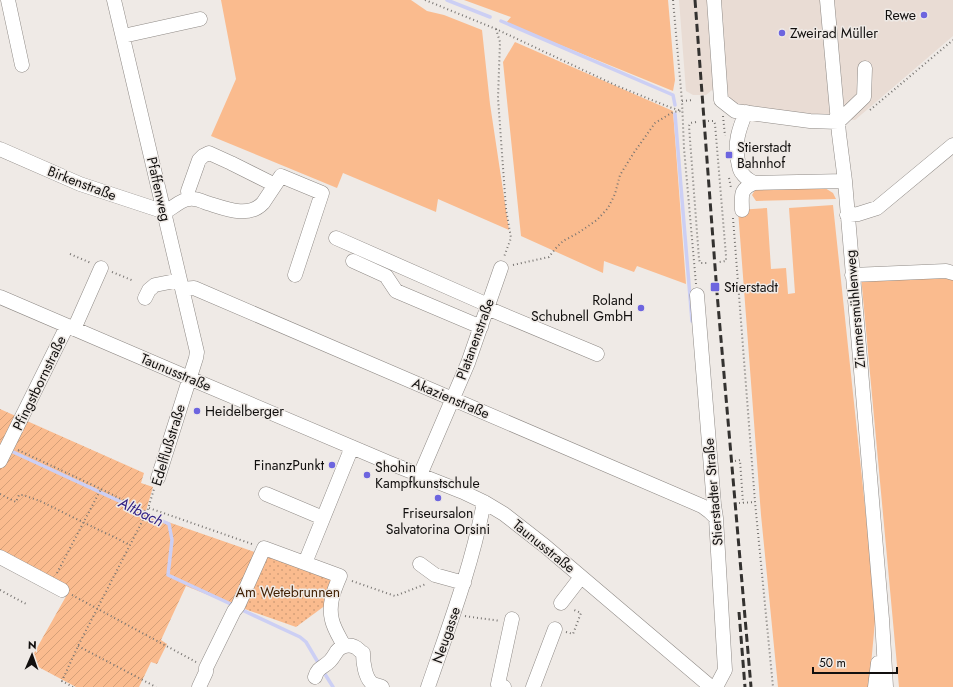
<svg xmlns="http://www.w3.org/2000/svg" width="953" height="687" viewBox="0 0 953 687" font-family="Jost,sans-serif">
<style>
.built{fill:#e9dcd4}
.grass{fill:#fabb8e}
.park{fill:url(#park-dots)}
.garden{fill:url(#garden-furrows)}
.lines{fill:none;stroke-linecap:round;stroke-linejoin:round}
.stream{stroke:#cccff4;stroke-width:3.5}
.minor-casing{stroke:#8f8a86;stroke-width:15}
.path{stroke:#777471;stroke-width:2;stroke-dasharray:1 3;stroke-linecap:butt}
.minor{stroke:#fff;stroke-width:14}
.rail{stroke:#343230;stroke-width:3;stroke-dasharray:8 4;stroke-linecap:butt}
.poi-dot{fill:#6d65df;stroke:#efeae6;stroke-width:1.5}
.labels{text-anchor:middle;stroke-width:3;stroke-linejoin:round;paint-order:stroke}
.poi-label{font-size:14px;fill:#110f0e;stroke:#efeae6;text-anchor:start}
.street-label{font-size:14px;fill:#110f0e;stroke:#efeae6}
.park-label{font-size:14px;fill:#412004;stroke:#efeae6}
.water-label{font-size:15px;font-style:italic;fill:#322085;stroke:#efeae6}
</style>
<defs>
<pattern id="park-dots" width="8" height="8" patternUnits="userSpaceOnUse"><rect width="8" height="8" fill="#fabb8e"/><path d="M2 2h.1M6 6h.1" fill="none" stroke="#d5a079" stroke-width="1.8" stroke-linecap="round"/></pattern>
<pattern id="garden-furrows" width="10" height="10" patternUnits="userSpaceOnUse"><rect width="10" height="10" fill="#fabb8e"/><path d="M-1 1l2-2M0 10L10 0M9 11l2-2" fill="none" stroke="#d5a079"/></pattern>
</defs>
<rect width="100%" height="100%" fill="#efeae6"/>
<path class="built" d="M 679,0 L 953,0 L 953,36 L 855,120 L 731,108 L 712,90 L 706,95 L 693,95 L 686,91 Z"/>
<path class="grass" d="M 221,0 L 411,0 L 427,11 L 444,15 L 482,30 L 490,104 L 509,230 L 438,199 L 436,212 L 343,173 L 337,188 L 211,136 L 236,79 Z
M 464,0 L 668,0 L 675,80 L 673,91 L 506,23 L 511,17 Z
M 515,42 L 673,111 L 686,284 L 637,266 L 634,272 L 604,261 L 603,273 L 521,236 L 503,62 Z
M 825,188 L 833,193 L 836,199 L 756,201 L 752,195 L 755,190 Z
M 833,205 L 876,610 L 869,687 L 778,687 L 761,515 L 738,210 L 767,208 L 771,269 L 786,268 L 788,294 L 795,293 L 789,208 Z
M 861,276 L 953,277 L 953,687 L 899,687 Z"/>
<path class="park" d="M 267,552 L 339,577 L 330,602 L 296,627 L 242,608 Z"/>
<path class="garden" d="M 0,409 L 144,473 L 141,483 L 153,487 L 145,514 L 260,554 L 233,605 L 186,586 L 161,640 L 167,644 L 157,664 L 151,662 L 139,687 L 76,687 L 29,662 L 69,591 L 0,555 Z"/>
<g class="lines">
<path class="stream" d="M 447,0 L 490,17
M 501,21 L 673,95 L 675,105
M 675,114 L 692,321
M 11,451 L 169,524 L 172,540 L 168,575 L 235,606
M 240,609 L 300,637 L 306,642 L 319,664
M 323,671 L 333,687"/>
<defs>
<path id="minor" d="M 8,0 L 22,65
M 114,0 L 197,352 L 196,358 L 158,478
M 714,0 L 721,100 L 735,111 L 810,121 L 838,122 L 864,97 L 865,68
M 827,0 L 839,134 L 845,181 L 882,619 L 886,687
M 123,36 L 200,19
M 746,112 C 739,129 734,143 738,161 C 739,165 739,170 742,173 C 745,178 749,180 754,183
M 0,149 L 80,184 L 165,212 C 171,209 182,199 189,199 C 195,198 202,201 207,203 C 224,208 248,219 263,203 C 267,197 271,191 275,185
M 189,199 L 188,191 L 199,160 L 203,156 L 209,153 L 231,163 L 275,185 L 281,176 L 322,193 L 295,275
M 742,210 C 742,195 739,190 754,183 L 845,181
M 847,215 L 858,214 L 877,208 L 953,145
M 336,238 L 488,305
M 353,261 L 386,276 L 396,291 L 481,327
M 852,275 L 946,271 L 953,273
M 182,289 L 194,288 L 702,506 L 710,512 L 716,518
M 697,295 L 714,505 L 716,518 L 725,670 L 716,687
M 0,297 L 189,378 L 387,462 L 463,492 L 484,502 L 504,514 L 545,546 L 711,687
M 145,298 L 149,290 L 155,285 L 180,280
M 487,308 L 597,354
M 74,329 L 101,268
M 0,461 L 67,326
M 420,475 L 468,363 L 501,268
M 266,494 L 323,518
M 0,557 L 62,590
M 307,558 L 352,447
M 420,564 L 435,575 L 464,583
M 561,603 L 581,577
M 315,677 C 318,667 323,668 330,661 C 333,658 335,654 337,651 C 341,646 349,644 355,647 C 358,648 360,652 363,653 C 363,662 365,679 373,684 C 375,685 380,686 382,687
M 199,687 L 206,672 L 206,668 L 234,611 L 238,606 L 264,548 L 340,576 C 334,590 328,604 332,620 C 334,629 340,638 344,646
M 428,687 C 449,626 472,566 484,502
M 504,687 L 498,684 L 512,619
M 533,687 L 555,629
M 875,687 L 878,663"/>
</defs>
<use href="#minor" class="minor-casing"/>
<path class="path" d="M 425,0 L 496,29 L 615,85 L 669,107 L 682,111
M 673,0 L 682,101 L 684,148 L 696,284
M 496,29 L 500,42 L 498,98 L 506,209 L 511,238 L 504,257
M 682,101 L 693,100
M 870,110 L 953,40
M 723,116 L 725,136
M 708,121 L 714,121 L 715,124 L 726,256 L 726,261 L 719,262
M 696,122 L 690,123 L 689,126 L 699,259 L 700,263 L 707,263
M 729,178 L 731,188
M 733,218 L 755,502 L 773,687
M 70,254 L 91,263
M 513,265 L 549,257 L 555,249 L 563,241 L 578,233 L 597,220 L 608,208 L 615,194 L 620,175 L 633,154 L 655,123 L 673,112 L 681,111
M 112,272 L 134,281
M 18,450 L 101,489 L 147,512
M 735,461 L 740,460 L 743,503
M 0,494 L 16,502 L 19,495 L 23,495 L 40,501 L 99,530 L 112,536 L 130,545
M 739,503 L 755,502
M 149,508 L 252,544
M 57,573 L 101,489
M 352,581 L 395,596 L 426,584
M 0,590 L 28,605
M 72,595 L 196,662
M 465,616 C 477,618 488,619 500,621
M 566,632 L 573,634 L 581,613 L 572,609
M 78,646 L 156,687
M 73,687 L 62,681 L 78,646 L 147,512 L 154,489"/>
<use href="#minor" class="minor"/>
<path class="rail" d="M 695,0 L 717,293 L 751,687
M 739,612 L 745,687"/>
</g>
<g class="poi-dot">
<circle cx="924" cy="15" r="4"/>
<circle cx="782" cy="33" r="4"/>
<rect x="725" y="151" width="8" height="8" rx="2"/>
<rect x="710" y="282" width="10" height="10" rx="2"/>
<circle cx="641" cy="308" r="4"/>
<circle cx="197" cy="411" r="4"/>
<circle cx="332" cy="465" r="4"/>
<circle cx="367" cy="475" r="4"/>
<circle cx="438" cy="498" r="4"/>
</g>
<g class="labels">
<g class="poi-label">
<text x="916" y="20" text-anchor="end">Rewe</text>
<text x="790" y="38">Zweirad Müller</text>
<text x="737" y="152">Stierstadt<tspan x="737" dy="16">Bahnhof</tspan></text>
<text x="724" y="292">Stierstadt</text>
<text x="633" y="305" text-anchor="end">Roland<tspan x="633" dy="16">Schubnell GmbH</tspan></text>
<text x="205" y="416">Heidelberger</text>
<text x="324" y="470" text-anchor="end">FinanzPunkt</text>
<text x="375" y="472">Shohin<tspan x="375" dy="16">Kampfkunstschule</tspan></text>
<text x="438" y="518" text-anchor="middle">Friseursalon<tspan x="438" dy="16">Salvatorina Orsini</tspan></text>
</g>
<g class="street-label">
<text transform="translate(82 183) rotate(21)" y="5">Birkenstraße</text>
<text transform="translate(159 189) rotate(77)" y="5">Pfaffenweg</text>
<text transform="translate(855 309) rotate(-95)" y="5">Zimmersmühlenweg</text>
<text transform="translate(475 339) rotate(-70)" y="5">Platanenstraße</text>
<text transform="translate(176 372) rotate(23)" y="5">Taunusstraße</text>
<text transform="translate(39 383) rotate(-64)" y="5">Pfingstbornstraße</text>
<text transform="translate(451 398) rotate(23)" y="5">Akazienstraße</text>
<text transform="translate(168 445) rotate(-73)" y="5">Edelflußstraße</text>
<text transform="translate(713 492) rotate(-95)" y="5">Stierstadter Straße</text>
<text transform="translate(544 546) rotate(39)" y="5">Taunusstraße</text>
<text transform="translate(446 635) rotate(-71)" y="5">Neugasse</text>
</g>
<g class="park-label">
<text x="288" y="597">Am Wetebrunnen</text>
</g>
<g class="water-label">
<text transform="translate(141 512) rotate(26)" y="5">Altbach</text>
</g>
</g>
<g transform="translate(32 655) rotate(2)" stroke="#efeae6" stroke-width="3" paint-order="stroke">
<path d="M0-3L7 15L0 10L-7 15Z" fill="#110f0e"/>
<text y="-6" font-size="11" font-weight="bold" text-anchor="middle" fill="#110f0e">N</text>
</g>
<path d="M813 667v6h84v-6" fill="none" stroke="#110f0e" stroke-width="2"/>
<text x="819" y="667" font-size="12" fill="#110f0e" stroke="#efeae6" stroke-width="3" paint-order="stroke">50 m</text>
</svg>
